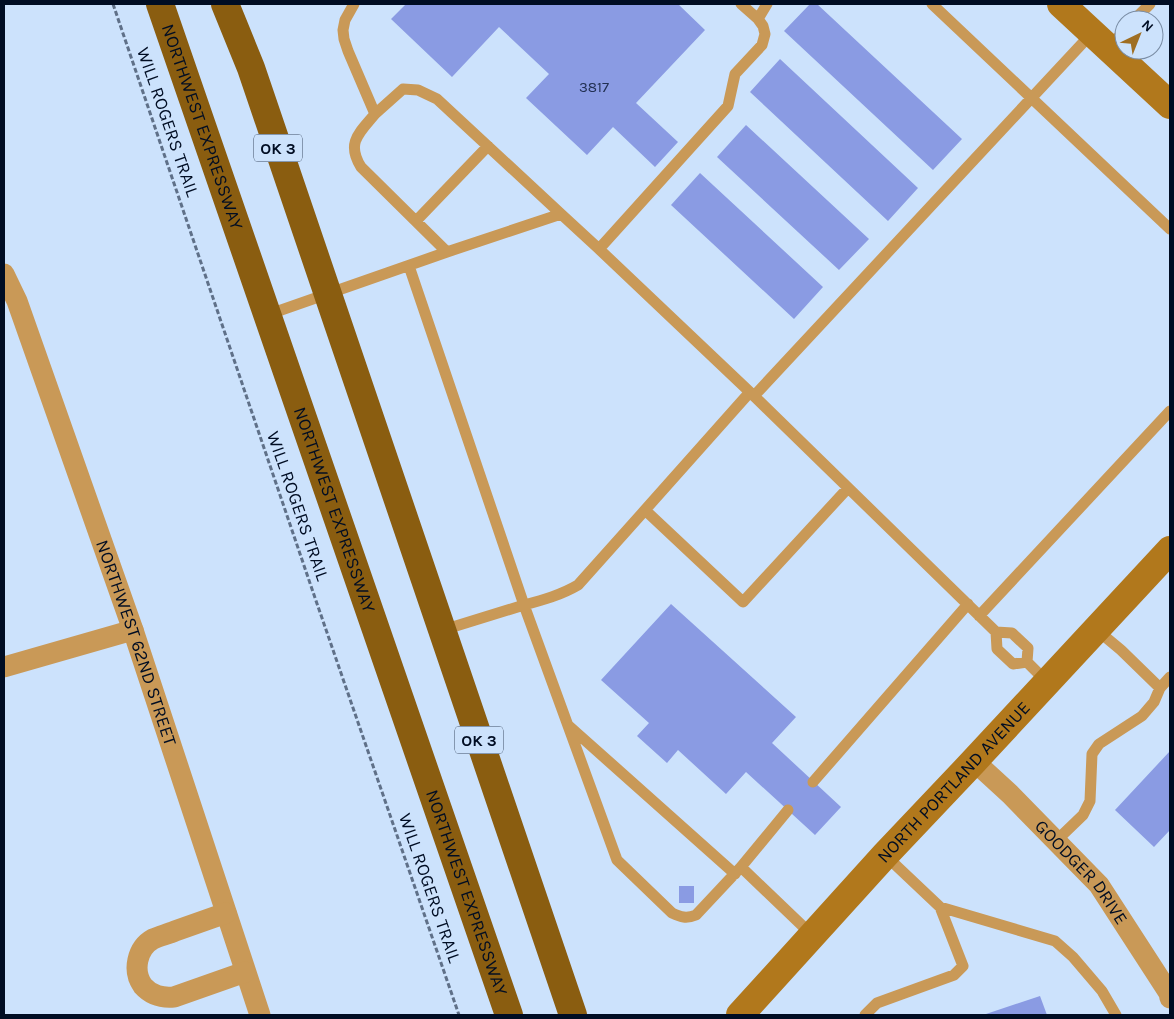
<svg xmlns="http://www.w3.org/2000/svg" width="1174" height="1019" viewBox="0 0 1174 1019" font-family="Karla,sans-serif">
<style>
.building{fill:#8a9be3}
.lines{fill:none;stroke-linecap:round;stroke-linejoin:round}
.path{stroke:#5f7088;stroke-width:3;stroke-dasharray:5 2.5;stroke-linecap:butt}
.service{stroke:#c99957;stroke-width:11}
.minor{stroke:#c99957;stroke-width:21}
.secondary{stroke:#b1781c;stroke-width:28}
.trunk{stroke:#8a5d10;stroke-width:28}
.labels{text-anchor:middle;stroke-width:5;stroke-linejoin:round;paint-order:stroke}
.number-label{font-size:15px;fill:#223053}
.shield{fill:#cce2fc;stroke:#3d4d64;stroke-width:1}
.shield-label{font-size:16px;font-weight:bold;fill:#000d23}
.street-label{font-size:18px;fill:#000d23;stroke:#cce2fc}
</style>
<rect width="100%" height="100%" fill="#cce2fc"/>
<path class="building" d="M 406,4 L 678,4 L 705,30 L 636,103 L 678,142 L 655,167 L 613,127 L 587,155 L 526,98 L 549,74 L 499,27 L 452,77 L 391,19 Z
M 810,4 L 817,4 L 962,139 L 933,170 L 784,31 Z
M 780,59 L 918,188 L 888,221 L 750,92 Z
M 746,125 L 869,239 L 839,270 L 717,157 Z
M 700,173 L 823,287 L 794,319 L 671,205 Z
M 671,604 L 796,717 L 772,743 L 841,807 L 815,835 L 746,772 L 726,794 L 678,750 L 667,763 L 637,736 L 649,723 L 601,680 Z
M 1170,751 L 1170,830 L 1154,847 L 1115,810 Z
M 679,886 L 694,886 L 694,903 L 679,903 Z
M 1040,996 L 1047,1015 L 983,1015 Z"/>
<g class="lines">
<path class="path" d="M 113,4 L 313,592 L 459,1015"/>
<path class="service" d="M 354,4 L 345,20 L 343,30 L 344,39 L 348,51 L 375,114 C 359,133 346,143 361,167 L 447,252
M 741,4 L 758,19
M 932,4 L 1170,229
M 1134,20 L 1150,4
M 1108,48 L 1124,31
M 375,114 L 403,89 L 418,90 L 437,99 L 561,214
M 416,221 L 488,146
M 599,249 L 754,396 L 996,632
M 409,266 L 524,605 C 543,600 561,595 578,585 L 645,510 L 743,602 L 848,488
M 267,315 L 447,252 L 561,214 L 599,249 L 728,106 L 735,74 L 762,45 L 765,34 L 763,26 L 758,19 L 767,4
M 754,396 L 1092,33
M 645,510 L 750,392
M 979,616 L 1170,411
M 443,630 L 524,605 L 617,860 L 672,913 C 681,917 686,919 696,915 L 741,867 L 812,935
M 1097,630 L 1121,650 L 1160,688 L 1170,677
M 996,632 L 1012,633 L 1028,648 L 1027,662 L 1013,664 L 997,649 Z
M 1027,662 L 1047,682
M 569,726 L 735,874
M 813,782 L 968,604
M 1056,841 L 1083,815 L 1090,801 L 1092,754 L 1099,744 L 1142,716 L 1154,702 L 1160,688
M 885,855 L 940,907 L 1055,941 L 1073,957 L 1102,991 L 1116,1015
M 741,867 L 788,810
M 865,1015 L 877,1003 L 954,975 L 963,966 L 940,907"/>
<g class="minor">
<path id="s1" d="M 4,274 L 17,301 L 133,630 L 260,1015"/>
<path d="M 4,667 L 133,630"/>
<path id="s2" d="M 974,761 L 1010,794 L 1099,885 L 1169,993 L 1170,998"/>
<path d="M 226,913 C 209,919 192,925 175,931 C 168,934 160,936 153,939 C 137,948 132,971 143,986 C 152,996 162,998 174,997 L 245,972"/>
</g>
<g class="secondary">
<path d="M 1061,4 L 1170,105"/>
<path id="s3" d="M 740,1015 L 885,855 L 974,761 L 1170,550"/>
</g>
<g class="trunk">
<path id="s4" d="M 160,4 L 509,1015"/>
<path d="M 225,4 L 251,68 L 573,1015"/>
</g>
</g>
<g class="labels">
<g class="number-label">
<text x="594" y="92">3817</text>
</g>
<g class="shield">
<rect x="254" y="134.5" width="48" height="27" rx="4"/>
<rect x="455" y="726.5" width="48" height="27" rx="4"/>
</g>
<g class="shield-label">
<text x="278" y="154">OK 3</text>
<text x="479" y="746">OK 3</text>
</g>
<g class="street-label">
<text transform="translate(168 122) rotate(71)" y="6">WILL ROGERS TRAIL</text>
<text dy="6" stroke="none"><textPath href="#s4" startOffset="130">NORTHWEST EXPRESSWAY</textPath></text>
<text transform="translate(298 506) rotate(71)" y="6">WILL ROGERS TRAIL</text>
<text dy="6" stroke="none"><textPath href="#s4" startOffset="535">NORTHWEST EXPRESSWAY</textPath></text>
<text dy="6" stroke="none"><textPath href="#s1" startOffset="392">NORTHWEST 62ND STREET</textPath></text>
<text dy="6" stroke="none"><textPath href="#s3" startOffset="316">NORTH PORTLAND AVENUE</textPath></text>
<text dy="6" stroke="none"><textPath href="#s2" startOffset="155">GOODGER DRIVE</textPath></text>
<text transform="translate(430 888) rotate(71)" y="6">WILL ROGERS TRAIL</text>
<text dy="6" stroke="none"><textPath href="#s4" startOffset="940">NORTHWEST EXPRESSWAY</textPath></text>
</g>
</g>
<rect width="1174" height="1019" fill="none" stroke="#000d23" stroke-width="10"/>
<g transform="translate(1139 35) rotate(43)"><circle r="24" fill="#cce2fc" stroke="#7a8da5"/>
<path d="M0-4L9 19L0 12L-9 19Z" fill="#9f6e22"/>
<text y="-8" font-size="14" font-weight="bold" text-anchor="middle" fill="#000d23">N</text>
</g>
</svg>
